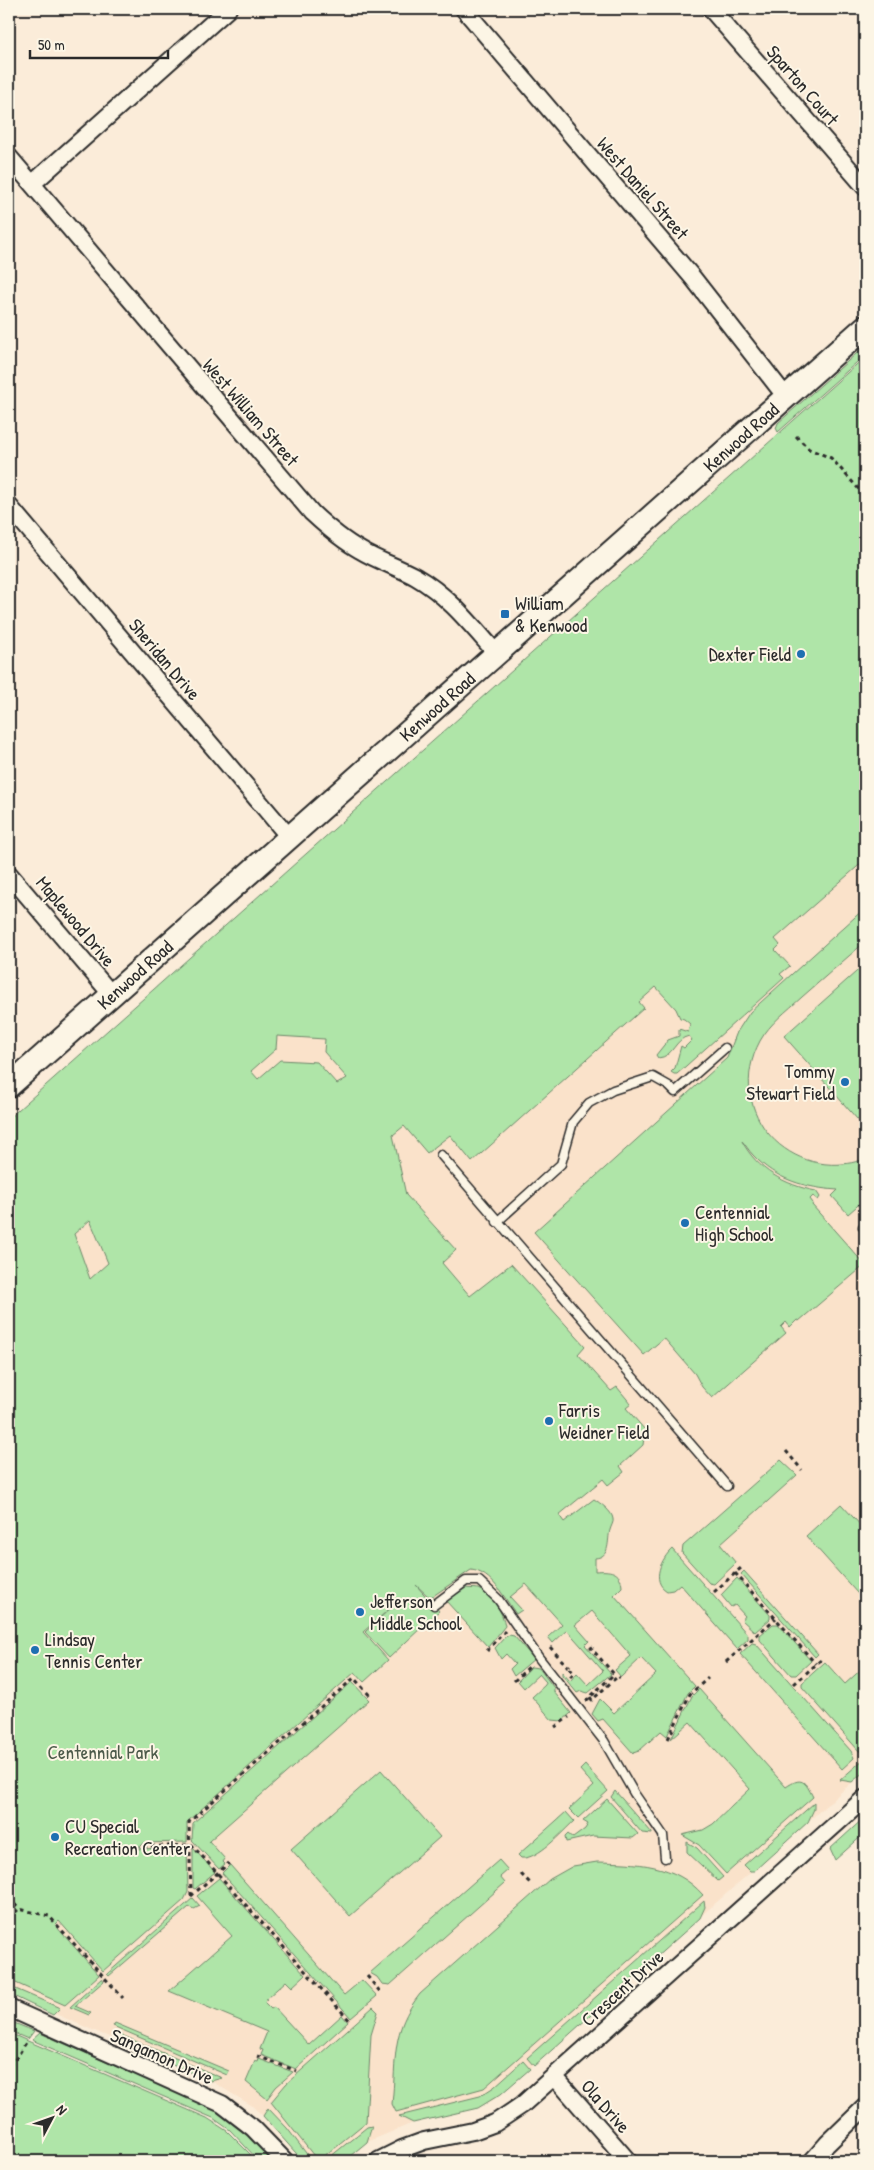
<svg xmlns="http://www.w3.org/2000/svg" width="874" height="2170" viewBox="0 0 874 2170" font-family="'Patrick Hand',sans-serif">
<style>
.built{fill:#fae2ca}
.green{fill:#afe5a8;stroke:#6d886a;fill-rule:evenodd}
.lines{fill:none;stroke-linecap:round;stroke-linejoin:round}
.lane-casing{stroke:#2b2b2b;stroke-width:11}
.street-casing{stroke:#2b2b2b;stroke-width:20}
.secondary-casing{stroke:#2b2b2b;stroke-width:26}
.path{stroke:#2b2b2b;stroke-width:3;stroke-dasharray:4 4;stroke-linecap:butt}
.lane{stroke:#fcf5e5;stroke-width:8}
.street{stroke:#fcf5e5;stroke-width:16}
.secondary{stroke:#fcf5e5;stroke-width:22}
.poi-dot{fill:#1f6fb2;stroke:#fcf5e5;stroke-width:2}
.labels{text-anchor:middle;stroke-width:4;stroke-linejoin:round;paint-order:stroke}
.street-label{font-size:19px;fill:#2b2b2b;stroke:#fcf5e5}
.poi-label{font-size:19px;fill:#2b2b2b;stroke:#fcf5e5;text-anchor:start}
.park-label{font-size:19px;fill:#4c5a4a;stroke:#fcf5e5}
</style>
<rect width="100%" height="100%" fill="#fbecd9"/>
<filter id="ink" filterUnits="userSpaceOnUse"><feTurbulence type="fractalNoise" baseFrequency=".02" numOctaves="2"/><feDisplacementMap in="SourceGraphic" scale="10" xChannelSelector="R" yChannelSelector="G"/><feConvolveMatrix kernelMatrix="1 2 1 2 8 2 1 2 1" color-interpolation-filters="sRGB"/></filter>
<g filter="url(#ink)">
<path class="built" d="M 865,812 L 865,1771 L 493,2100 L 478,2108 L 413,2123 L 367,2142 L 344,2161 L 303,2161 L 263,2116 L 251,2105 L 211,2081 L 9,1994 L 9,1369 L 71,1236 L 90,1220 L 213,1092 L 312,1001 Z"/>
<path class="green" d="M 865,346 L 865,355 L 778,432 L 776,428 L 778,423 Z
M 865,357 L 865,860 L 775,939 L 780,945 L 775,950 L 790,966 L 780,974 L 784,978 L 677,1074 L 674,1074 L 671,1072 L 675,1068 L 681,1046 L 684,1048 L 692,1040 L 689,1036 C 674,1039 674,1057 658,1058 L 656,1055 L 668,1040 L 679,1036 L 679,1029 L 688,1032 L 690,1024 L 684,1019 L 680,1018 L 676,1009 L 656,987 L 639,1002 L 644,1008 L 472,1162 L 450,1135 L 427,1153 L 404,1126 L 393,1135 L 406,1195 L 456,1250 L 442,1263 L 470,1296 L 511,1264 L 585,1346 L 578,1354 L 611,1391 L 617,1387 L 631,1404 L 626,1408 L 645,1430 L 643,1445 L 620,1466 L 624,1472 L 608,1485 L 603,1479 L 559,1515 L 564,1522 L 594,1499 C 600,1503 612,1511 613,1519 C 614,1522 611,1526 610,1530 C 607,1541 611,1557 595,1558 L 595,1571 C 609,1570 621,1570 622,1587 L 614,1595 L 695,1686 L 688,1693 L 667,1736 L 661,1731 L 639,1751 L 633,1753 L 603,1719 L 598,1721 L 592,1714 L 600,1699 L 614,1713 L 656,1674 L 641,1658 L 621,1677 L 615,1670 L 631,1656 L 592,1611 L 575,1625 L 589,1641 L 585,1645 L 611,1674 L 588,1693 L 581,1691 L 577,1693 L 562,1675 L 562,1672 L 570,1681 L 577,1673 L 588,1685 L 603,1671 L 567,1630 L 553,1643 L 548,1637 L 562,1624 L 526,1584 L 510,1597 L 522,1610 L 516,1614 C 505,1599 492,1572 471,1570 L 433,1596 L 428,1596 L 416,1585 L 439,1611 L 389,1658 L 365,1632 L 395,1604 L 363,1632 L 388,1660 L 364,1682 L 355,1672 L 187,1822 L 187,1842 L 144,1843 L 138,1849 L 187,1847 L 188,1892 L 184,1900 L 103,1971 L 59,1921 L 55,1925 L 99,1975 L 65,2005 L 9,1980 L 9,1118 ZM 277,1036 L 325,1039 L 324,1052 L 347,1078 L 337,1084 L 317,1062 L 280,1060 L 258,1079 L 251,1071 L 276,1049 ZM 90,1220 L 108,1263 L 90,1279 L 74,1234 Z
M 865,908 L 865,942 C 844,960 823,979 802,997 C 787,1011 770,1023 760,1041 C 722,1112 792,1185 865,1159 L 865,1199 L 848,1214 L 832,1196 L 838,1190 C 806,1188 776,1180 753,1155 C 749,1151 745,1144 742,1141 C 757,1170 785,1185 816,1191 L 820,1197 L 818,1200 L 813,1196 L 810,1199 L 813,1203 L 812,1205 L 865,1265 L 799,1321 L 797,1320 L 790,1327 L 786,1322 L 781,1327 L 786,1333 L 712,1398 L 702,1387 L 695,1374 L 664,1338 L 644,1355 L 534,1232 L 727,1058 L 737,1032 L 750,1012 Z
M 865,964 L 865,1128 L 784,1036 Z
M 781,1460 L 797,1475 L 720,1544 L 736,1563 L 714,1584 L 709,1583 L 682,1553 L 683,1546 Z
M 841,1504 L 865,1530 L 865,1587 L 858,1594 L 806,1536 Z
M 672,1549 L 748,1635 L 748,1639 L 737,1649 L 680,1584 L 673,1590 L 667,1591 C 650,1581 662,1558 672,1549 Z
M 744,1571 L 818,1654 L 815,1657 L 741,1574 Z
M 737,1578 L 770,1615 L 770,1619 L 755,1632 L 742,1620 L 745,1616 L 735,1605 L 731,1607 L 721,1595 Z
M 466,1588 C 470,1589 474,1588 478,1589 C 492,1595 503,1612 505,1626 L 488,1647 L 446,1601 Z
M 773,1624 L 778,1624 L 811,1661 L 796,1675 L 791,1675 L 760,1640 L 760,1635 Z
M 509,1635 L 514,1636 L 534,1659 L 514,1676 L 510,1669 L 515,1664 L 506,1654 L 501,1659 L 495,1648 L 504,1638 Z
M 752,1643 L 756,1644 L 851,1751 L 854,1758 L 842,1769 L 740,1654 Z
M 825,1662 L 845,1684 L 865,1666 L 865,1751 L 859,1751 L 802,1687 L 802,1683 Z
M 531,1667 L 539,1668 L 554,1688 L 554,1692 L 571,1713 L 562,1721 L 552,1720 L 532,1697 L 545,1685 L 546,1682 L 539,1674 L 524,1688 L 518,1681 Z
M 352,1682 L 369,1700 L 209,1841 L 225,1859 L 223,1862 L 225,1864 L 219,1869 L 192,1840 L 193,1823 Z
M 699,1689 L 786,1787 C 802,1776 805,1781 813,1797 L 726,1874 L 699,1845 L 682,1835 L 703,1830 L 713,1824 L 750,1789 L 690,1722 L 671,1739 L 692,1696 Z
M 865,1758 L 865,1771 L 852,1782 L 840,1780 Z
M 585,1765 L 608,1791 L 578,1818 L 569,1809 L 594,1786 L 580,1770 Z
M 381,1770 L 440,1837 L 350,1916 L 291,1849 Z
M 615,1791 L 652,1833 L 652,1834 L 642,1833 L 611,1797 Z
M 607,1799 L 638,1834 L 633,1838 L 593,1836 L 566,1842 L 565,1837 L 568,1834 L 573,1838 L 585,1829 L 588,1824 L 583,1821 Z
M 814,1803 L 814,1809 L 808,1822 L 754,1871 L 750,1871 L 744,1865 Z
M 566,1812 L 574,1821 C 562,1832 538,1860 521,1858 L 518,1855 Z
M 865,1817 L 865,1833 L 835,1860 L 830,1849 Z
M 687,1842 L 697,1848 L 723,1877 L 718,1881 L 687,1852 Z
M 193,1848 L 215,1872 L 195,1889 L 193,1888 Z
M 499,1860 L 508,1870 L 500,1877 L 505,1883 L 390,1985 L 382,1984 L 377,1977 L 370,1973 Z
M 597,1862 C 636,1863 675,1863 703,1895 L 484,2088 L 396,2112 L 392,2104 C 397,2058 390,2032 420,1994 L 550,1879 L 573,1866 Z
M 230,1865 L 344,1995 L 362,1980 L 377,1996 L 351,2018 L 222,1873 Z
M 219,1878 L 305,1975 L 292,1987 L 286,1981 L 267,1998 L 265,2003 L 271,2009 L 274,2007 L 309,2045 L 342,2015 L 348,2022 L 296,2069 L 261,2055 L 263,2050 L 260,2049 L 267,2032 L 169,1991 L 232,1936 L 197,1896 Z
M 193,1898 L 200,1906 L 194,1909 L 189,1907 L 109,1976 L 107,1974 Z
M 704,1901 L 705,1907 L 700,1918 L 534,2066 L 527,2058 Z
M 102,1978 L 104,1981 L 75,2006 L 91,2013 L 89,2015 L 70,2007 Z
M 9,1986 L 11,1987 L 60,2008 L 53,2015 L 9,1994 Z
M 373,2007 L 378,2012 L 371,2035 L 366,2122 L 318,2161 L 271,2102 L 286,2084 Z
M 9,2021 L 34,2031 L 28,2039 L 9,2031 Z
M 115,2023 L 229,2071 L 227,2075 L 113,2026 Z
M 114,2032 L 222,2078 L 211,2081 L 120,2043 L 114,2035 Z
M 9,2033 L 207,2118 L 227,2131 L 257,2161 L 9,2161 Z
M 40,2033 L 224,2114 L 253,2139 L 272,2161 L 259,2161 L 230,2130 L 213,2118 L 32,2040 Z
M 259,2059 L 293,2072 L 276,2087 L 267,2099 L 246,2082 L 255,2061 L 258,2062 Z
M 523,2061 L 530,2069 L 501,2094 L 478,2108 L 413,2123 L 399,2116 L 480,2096 L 494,2087 Z
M 268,2108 L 287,2128 L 312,2161 L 303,2161 L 263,2116 Z
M 372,2126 L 367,2142 L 344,2161 L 325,2161 L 367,2127 Z"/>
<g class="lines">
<defs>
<path id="lane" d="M 441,1155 L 727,1486
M 497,1222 L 561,1164 L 573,1122 L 589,1103 L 613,1090 L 653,1077 L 669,1086 L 675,1092 L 725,1048
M 865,1225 L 863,1227 L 865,1229
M 434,1605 L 466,1581 L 479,1581 L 498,1599 L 539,1658 L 604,1741 L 634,1793 L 663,1835 L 665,1858"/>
<path id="street" d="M 464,9 L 693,278 L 786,397
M 711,9 L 865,187
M 9,157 L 312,513 C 327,527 342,540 360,550 C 378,561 398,567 416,577 C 449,596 472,626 497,654
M 32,184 L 228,9
M 9,506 L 290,838
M 9,874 L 112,995
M 9,2008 L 222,2104 L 253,2128 L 285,2161
M 554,2076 L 628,2161
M 378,2161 L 402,2149 L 424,2141 L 473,2131 L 495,2123 L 522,2105 L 865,1798
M 812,2161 L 827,2144 L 865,2107"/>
<g id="secondary">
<path id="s1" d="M 9,1086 L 865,327"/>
</g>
</defs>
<use href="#lane" class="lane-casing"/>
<use href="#street" class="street-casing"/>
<use href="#secondary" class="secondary-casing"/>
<path class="path" d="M 796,436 L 809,449 L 831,458 L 865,496
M 786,1451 L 802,1470
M 735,1573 L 816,1664
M 714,1592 L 741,1568
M 550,1647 L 568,1667
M 487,1651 L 505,1631
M 726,1662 L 776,1618
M 570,1677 L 574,1673 L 568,1667 L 570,1665
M 514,1681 L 531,1665
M 794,1684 L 822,1659
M 590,1697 L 592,1700 L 618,1676 L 620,1678
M 586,1701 L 614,1674 L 591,1648 L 594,1646
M 555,1727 L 569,1717
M 668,1739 L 690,1694 L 708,1678
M 111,1848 L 192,1845 L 351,2022
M 521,1874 L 530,1883
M 191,1896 L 189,1822 L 354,1678 L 372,1698
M 191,1896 L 229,1863
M 9,1898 L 19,1909
M 9,1918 L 19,1909 L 49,1916 L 123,1998
M 367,1976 L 382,1994
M 257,2056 L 297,2071
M 9,2065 L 15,2060 L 27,2041"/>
<use href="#lane" class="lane"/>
<use href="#street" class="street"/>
<use href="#secondary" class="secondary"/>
</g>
</g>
<g class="poi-dot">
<rect x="500" y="609" width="10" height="10" rx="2.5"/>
<circle cx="801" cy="654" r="5"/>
<circle cx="845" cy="1082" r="5"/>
<circle cx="685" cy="1223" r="5"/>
<circle cx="549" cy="1421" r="5"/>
<circle cx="360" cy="1612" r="5"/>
<circle cx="35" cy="1650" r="5"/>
<circle cx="55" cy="1837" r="5"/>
</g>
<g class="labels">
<g class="street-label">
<text transform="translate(803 85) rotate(49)" y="7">Sparton Court</text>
<text transform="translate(643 188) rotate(49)" y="7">West Daniel Street</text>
<text transform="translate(251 412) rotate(49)" y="7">West William Street</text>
<text dy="7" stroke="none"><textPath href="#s1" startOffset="978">Kenwood Road</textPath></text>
<text transform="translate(165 659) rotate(50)" y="7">Sheridan Drive</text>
<text dy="7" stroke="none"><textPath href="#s1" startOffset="572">Kenwood Road</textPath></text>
<text transform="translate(76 921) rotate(50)" y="7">Maplewood Drive</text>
<text dy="7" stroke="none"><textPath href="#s1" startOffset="168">Kenwood Road</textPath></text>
<text transform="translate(622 1988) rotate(-42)" y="7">Crescent Drive</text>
<text transform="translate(162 2056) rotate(24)" y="7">Sangamon Drive</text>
<text transform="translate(606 2106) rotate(49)" y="7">Ola Drive</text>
</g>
<g class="poi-label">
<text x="515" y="610">William<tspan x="515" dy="22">&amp; Kenwood</tspan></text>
<text x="791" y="661" text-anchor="end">Dexter Field</text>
<text x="835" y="1078" text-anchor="end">Tommy<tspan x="835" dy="22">Stewart Field</tspan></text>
<text x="695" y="1219">Centennial<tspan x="695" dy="22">High School</tspan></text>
<text x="559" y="1417">Farris<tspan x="559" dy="22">Weidner Field</tspan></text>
<text x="370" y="1608">Jefferson<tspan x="370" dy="22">Middle School</tspan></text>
<text x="45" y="1646">Lindsay<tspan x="45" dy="22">Tennis Center</tspan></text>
<text x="65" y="1833">CU Special<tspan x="65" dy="22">Recreation Center</tspan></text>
</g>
<g class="park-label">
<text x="103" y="1759">Centennial Park</text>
</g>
</g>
<rect width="874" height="2170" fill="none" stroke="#fcf5e5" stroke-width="30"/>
<rect x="15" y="15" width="844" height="2140" fill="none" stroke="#2b2b2b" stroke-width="2" filter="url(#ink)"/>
<g transform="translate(52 2118) rotate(49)" stroke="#fcf5e5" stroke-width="4" paint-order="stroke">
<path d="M0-4L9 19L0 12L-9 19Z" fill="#2b2b2b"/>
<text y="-8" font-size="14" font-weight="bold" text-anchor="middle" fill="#2b2b2b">N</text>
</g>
<path d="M30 50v8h138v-8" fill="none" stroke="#2b2b2b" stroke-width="2.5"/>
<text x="38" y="50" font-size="15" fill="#2b2b2b" stroke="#fcf5e5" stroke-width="4" paint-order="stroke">50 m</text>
</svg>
